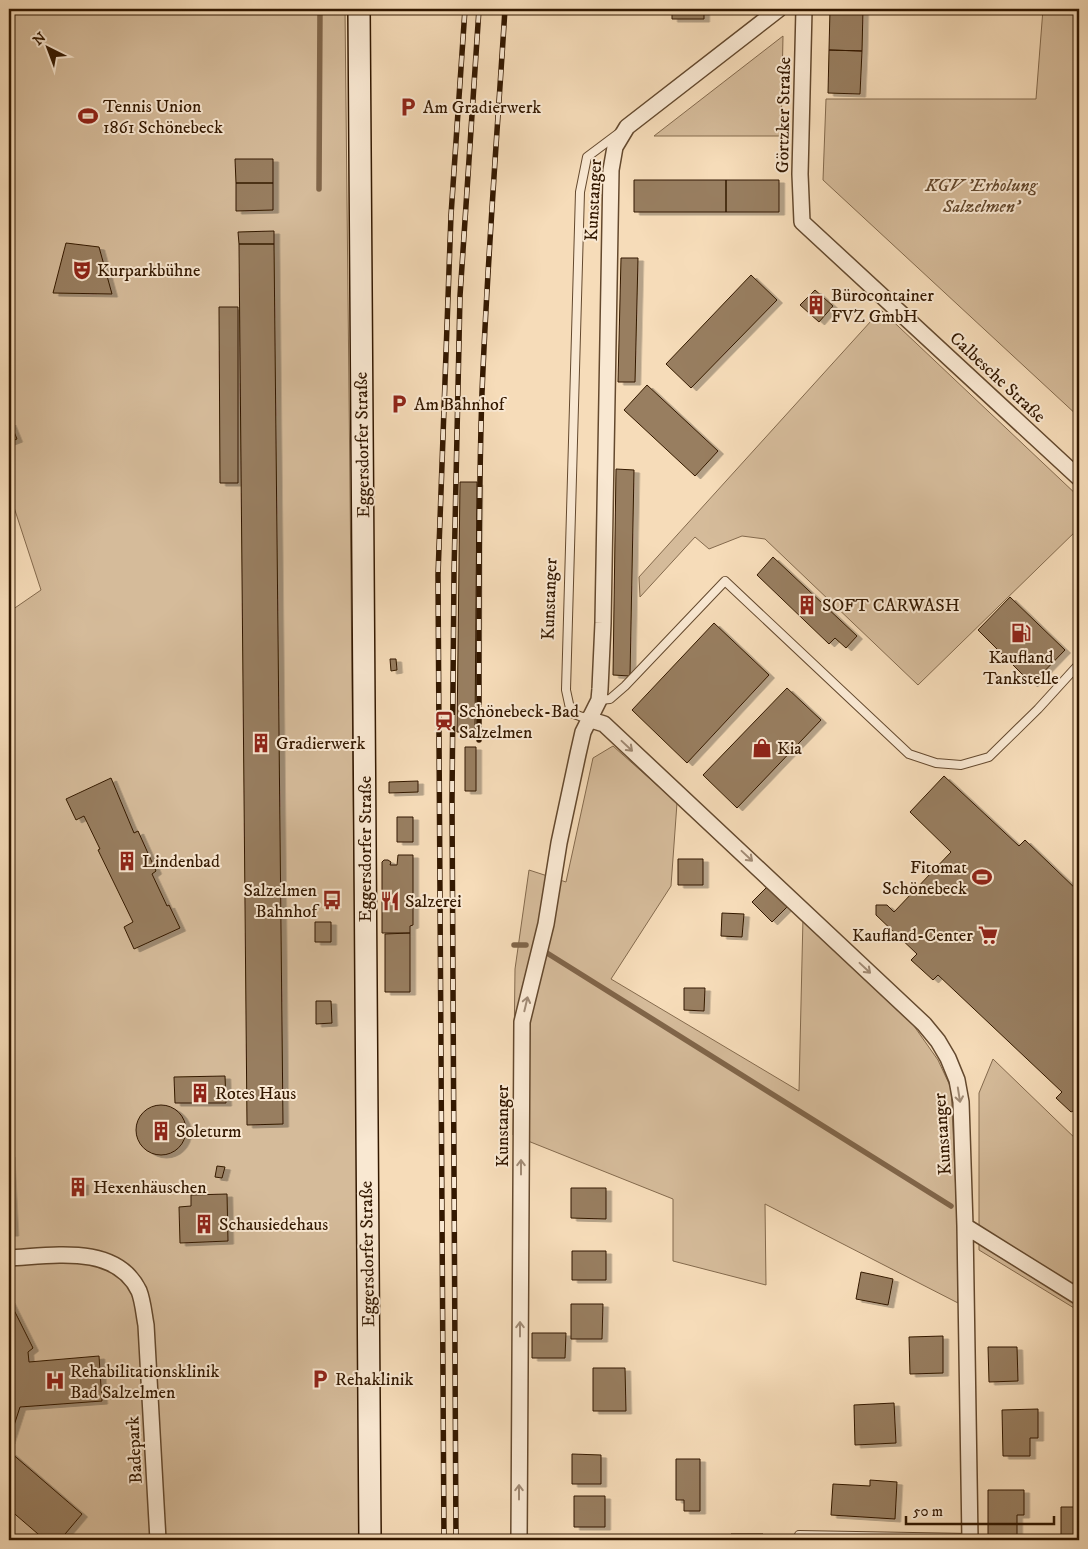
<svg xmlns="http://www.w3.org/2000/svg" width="1088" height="1549" viewBox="0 0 1088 1549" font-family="'IM FELL DW Pica',serif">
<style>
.green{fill:#d5bb9a;stroke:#846a4d}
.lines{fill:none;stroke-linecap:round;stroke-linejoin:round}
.stream{stroke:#806549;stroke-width:5.5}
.building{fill:#987e60;stroke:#331800;filter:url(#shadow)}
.lane-casing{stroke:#64492e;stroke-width:10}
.street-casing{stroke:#64492e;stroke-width:18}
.secondary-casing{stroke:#331800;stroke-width:24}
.lane{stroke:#f9e8d2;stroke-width:8}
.street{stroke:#f9e8d2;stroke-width:15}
.secondary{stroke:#f9e8d2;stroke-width:21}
.rail-casing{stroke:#331800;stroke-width:5.5}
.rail{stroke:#f9e8d2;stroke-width:4;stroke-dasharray:11;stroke-linecap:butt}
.oneway{stroke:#a08a74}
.labels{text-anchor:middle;stroke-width:4;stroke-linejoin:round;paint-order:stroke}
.poi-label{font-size:18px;fill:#331800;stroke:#f9e8d2;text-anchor:start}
.street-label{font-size:18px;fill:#331800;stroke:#f9e8d2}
.park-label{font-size:18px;font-style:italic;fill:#64492e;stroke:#f9e8d2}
</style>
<defs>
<filter id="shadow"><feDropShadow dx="5.5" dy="3" stdDeviation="0" flood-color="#0004"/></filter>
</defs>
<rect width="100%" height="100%" fill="#f6dcb9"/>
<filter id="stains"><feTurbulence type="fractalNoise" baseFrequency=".004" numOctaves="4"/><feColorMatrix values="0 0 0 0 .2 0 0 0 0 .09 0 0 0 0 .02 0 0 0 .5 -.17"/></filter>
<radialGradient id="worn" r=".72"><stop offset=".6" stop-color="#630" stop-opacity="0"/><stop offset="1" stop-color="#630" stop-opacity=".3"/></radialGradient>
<path class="green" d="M 9,9 L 345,9 L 361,1540 L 9,1540 L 9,612 L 41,590 L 9,492 Z
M 1043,9 L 1079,9 L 1079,417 L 823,180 L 826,99 L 1036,99 Z
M 783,36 L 781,136 L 654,136 Z
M 881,310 L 1079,497 L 1079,528 L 918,685 L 765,539 L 742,536 L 709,549 L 695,537 L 640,597 L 639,577 Z
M 613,746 L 677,803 L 671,886 L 611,979 L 799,1091 L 803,917 L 909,1019 L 938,1060 L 951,1088 L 960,1279 L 958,1303 L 765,1204 L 766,1285 L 673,1261 L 673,1199 L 513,1135 L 515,969 L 529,870 L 566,882 L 593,758 Z
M 993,1059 L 1079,1142 L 1079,1311 L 979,1250 L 979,1093 Z"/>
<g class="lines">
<path class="stream" d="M 319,189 L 320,9
M 514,945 L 526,945
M 547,953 L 951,1206"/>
</g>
<path class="building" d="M 672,9 L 704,9 L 704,19 L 672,19 Z
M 830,9 L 863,9 L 862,51 L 829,50 Z
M 829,50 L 862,51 L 860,94 L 828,93 Z
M 235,159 L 273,159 L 273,183 L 236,183 Z
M 634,180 L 726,180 L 726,212 L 634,212 Z
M 726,180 L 779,180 L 779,212 L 726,212 Z
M 236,183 L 273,183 L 273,210 L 236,211 Z
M 274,231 L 274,244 L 239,244 L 238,232 Z
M 66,243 L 99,247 L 112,294 L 53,293 Z
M 239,244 L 274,244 L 283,1124 L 247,1125 Z
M 621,258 L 638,258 L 635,382 L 618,382 Z
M 751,275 L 777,300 L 691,388 L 666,364 Z
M 815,290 L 833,306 L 819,322 L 800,305 Z
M 219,307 L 238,307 L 238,483 L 220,483 Z
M 647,385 L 718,451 L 695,476 L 624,410 Z
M 10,422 L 17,439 L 9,442 L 9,423 Z
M 616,469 L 634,470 L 630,676 L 613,675 Z
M 460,482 L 477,482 L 475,732 L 457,732 Z
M 773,557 L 857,636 L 846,648 L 835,638 L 829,644 L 757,575 Z
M 1010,597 L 1065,650 L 1032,684 L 978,630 Z
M 714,623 L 769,675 L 687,763 L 632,710 Z
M 390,659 L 396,659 L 397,670 L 391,671 Z
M 787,688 L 821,720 L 737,808 L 703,775 Z
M 465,747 L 476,747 L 476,791 L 465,791 Z
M 944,776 L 1019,846 L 1025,840 L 1079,892 L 1079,1117 L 1073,1111 L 1071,1112 L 1056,1098 L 1062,1092 L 938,975 L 933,980 L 911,960 L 917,954 L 876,915 L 876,905 L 887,905 L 894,912 L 951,852 L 910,812 Z
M 111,778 L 134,833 L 138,831 L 156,871 L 152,874 L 167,906 L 169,905 L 180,928 L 134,949 L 124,927 L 133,922 L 98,850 L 100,849 L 84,816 L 76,820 L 66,799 Z
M 418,781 L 418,792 L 389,793 L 389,782 Z
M 397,817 L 413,817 L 413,842 L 397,842 Z
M 398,855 L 413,855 L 413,925 L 410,926 L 410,933 L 382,933 L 382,862 L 384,860 L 388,860 L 391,862 L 390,865 L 397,865 Z
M 678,859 L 703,859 L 703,885 L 678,885 Z
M 767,887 L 787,907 L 772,922 L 752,902 Z
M 722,913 L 744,914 L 742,937 L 721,936 Z
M 315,922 L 331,922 L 331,942 L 315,942 Z
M 410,933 L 410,992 L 385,992 L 385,934 Z
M 684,988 L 705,988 L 704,1011 L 684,1010 Z
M 316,1001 L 331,1001 L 332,1023 L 316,1024 Z
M 225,1076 L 226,1103 L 175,1103 L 174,1077 Z
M136 1130a25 25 0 1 1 50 0a25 25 0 1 1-50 0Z
M 9,1154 L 13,1233 L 9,1233 Z
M 217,1166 L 225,1167 L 222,1178 L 215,1177 Z
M 83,1182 L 83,1192 L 74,1192 L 73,1183 Z
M 571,1188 L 606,1188 L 606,1219 L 571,1218 Z
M 227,1194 L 228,1241 L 180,1243 L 179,1207 L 191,1206 L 191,1195 Z
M 572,1251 L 606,1251 L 606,1280 L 572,1280 Z
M 861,1272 L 893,1279 L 888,1305 L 856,1299 Z
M 9,1300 L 33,1348 L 28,1352 L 29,1362 L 99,1356 L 102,1401 L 20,1407 L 9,1441 Z
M 571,1304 L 603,1304 L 602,1339 L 571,1339 Z
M 532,1333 L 566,1333 L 565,1358 L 532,1358 Z
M 943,1336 L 943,1373 L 910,1374 L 909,1337 Z
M 988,1347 L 1017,1347 L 1018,1381 L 989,1382 Z
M 593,1368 L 625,1368 L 626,1411 L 593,1411 Z
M 1075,1381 L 1079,1381 L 1079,1423 L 1076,1423 Z
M 894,1403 L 896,1443 L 855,1445 L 854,1405 Z
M 1038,1409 L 1038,1438 L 1030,1438 L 1030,1456 L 1003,1456 L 1002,1410 Z
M 1076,1451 L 1079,1451 L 1079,1466 L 1076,1466 Z
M 10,1452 L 82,1514 L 60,1540 L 45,1540 L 9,1509 Z
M 572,1454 L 601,1455 L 601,1484 L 572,1484 Z
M 676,1459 L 700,1459 L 700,1511 L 684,1511 L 684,1500 L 676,1500 Z
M 870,1480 L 897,1482 L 895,1519 L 831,1515 L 833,1484 L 870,1486 Z
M 988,1490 L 1024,1490 L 1024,1515 L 1017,1515 L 1017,1538 L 988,1538 Z
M 574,1496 L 605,1496 L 605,1527 L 574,1527 Z
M 1061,1507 L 1079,1507 L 1079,1536 L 1061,1536 Z
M 731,1534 L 763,1534 L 763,1540 L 732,1540 Z"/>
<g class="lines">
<defs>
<path id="lane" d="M 599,700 L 610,699 L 625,686 L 725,581 L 909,754 L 936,763 L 961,765 L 989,757 L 1038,709 L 1079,664
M 588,719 L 571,713 L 566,690 L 580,192 L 587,157 L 619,133
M 799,1535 L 970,1538"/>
<path id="street" d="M 804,9 L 800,174 L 802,222 L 1079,478
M 588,719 L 604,724 L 924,1024 L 938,1041 L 948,1058 L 957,1080 L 961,1102 L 965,1226 L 970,1540
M 965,1226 L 1079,1297
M 9,1258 C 51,1256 116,1243 139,1291 C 143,1301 144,1315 146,1325 L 158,1540
M 519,1540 L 522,1022 L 546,924 L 559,843 L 578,754 L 583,732 L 599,700 L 600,689 L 603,623 L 611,170 L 615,147 L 627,127 L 779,9"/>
<path id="secondary" d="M 359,9 L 370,1540"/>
</defs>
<use href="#lane" class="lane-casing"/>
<use href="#street" class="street-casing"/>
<use href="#secondary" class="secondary-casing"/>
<use href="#lane" class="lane"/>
<use href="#street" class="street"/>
<use href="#secondary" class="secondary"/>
<defs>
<path id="rail" d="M 479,740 C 479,624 478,508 482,393 C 487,265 497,137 505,9
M 444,1540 L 438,575 L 451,215 L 465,9
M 456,1540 L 452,801 L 454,573 L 460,296 L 479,9"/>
</defs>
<use href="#rail" class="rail-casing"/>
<use href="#rail" class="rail"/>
</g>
<defs><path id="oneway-shaft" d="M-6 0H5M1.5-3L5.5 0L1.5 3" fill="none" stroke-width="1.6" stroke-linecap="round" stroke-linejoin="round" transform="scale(1.25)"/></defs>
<g class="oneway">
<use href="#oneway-shaft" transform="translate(627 746) rotate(43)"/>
<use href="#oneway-shaft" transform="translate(747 856) rotate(43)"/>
<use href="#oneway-shaft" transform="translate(865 968) rotate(43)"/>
<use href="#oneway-shaft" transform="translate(526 1004) rotate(-77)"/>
<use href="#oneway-shaft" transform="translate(959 1095) rotate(81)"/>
<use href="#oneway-shaft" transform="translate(521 1167) rotate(-90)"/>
<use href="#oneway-shaft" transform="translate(520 1329) rotate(-90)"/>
<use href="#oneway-shaft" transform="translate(519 1492) rotate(-90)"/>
</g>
<defs>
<symbol id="parking-bare" viewBox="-9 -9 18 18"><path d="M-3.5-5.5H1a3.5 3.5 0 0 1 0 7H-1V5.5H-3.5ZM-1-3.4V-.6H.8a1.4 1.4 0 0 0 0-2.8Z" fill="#8f2418" stroke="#f9e8d2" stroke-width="2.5" paint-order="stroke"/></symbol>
<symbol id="stadium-bare" viewBox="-9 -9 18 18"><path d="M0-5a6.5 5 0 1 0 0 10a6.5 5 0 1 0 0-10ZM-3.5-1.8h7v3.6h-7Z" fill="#8f2418" stroke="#f9e8d2" stroke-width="2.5" paint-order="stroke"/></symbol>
<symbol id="theatre-bare" viewBox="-9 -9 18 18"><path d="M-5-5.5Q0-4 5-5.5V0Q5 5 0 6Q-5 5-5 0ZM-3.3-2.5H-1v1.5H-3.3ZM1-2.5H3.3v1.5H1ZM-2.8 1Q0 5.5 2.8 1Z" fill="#8f2418" stroke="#f9e8d2" stroke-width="2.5" paint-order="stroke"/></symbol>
<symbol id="building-bare" viewBox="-9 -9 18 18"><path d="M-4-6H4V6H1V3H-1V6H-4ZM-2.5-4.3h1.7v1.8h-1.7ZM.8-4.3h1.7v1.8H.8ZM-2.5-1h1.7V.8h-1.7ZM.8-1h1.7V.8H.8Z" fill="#8f2418" stroke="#f9e8d2" stroke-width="2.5" paint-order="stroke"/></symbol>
<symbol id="fuel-bare" viewBox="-9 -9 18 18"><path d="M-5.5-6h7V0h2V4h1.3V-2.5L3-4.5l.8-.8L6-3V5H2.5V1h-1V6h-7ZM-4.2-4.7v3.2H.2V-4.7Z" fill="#8f2418" stroke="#f9e8d2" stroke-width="2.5" paint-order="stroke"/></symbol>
<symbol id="station-bare" viewBox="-9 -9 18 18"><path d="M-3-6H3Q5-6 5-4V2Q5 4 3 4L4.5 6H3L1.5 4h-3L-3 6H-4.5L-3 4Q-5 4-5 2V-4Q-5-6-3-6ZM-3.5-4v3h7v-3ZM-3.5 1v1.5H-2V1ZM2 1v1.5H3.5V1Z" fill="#8f2418" stroke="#f9e8d2" stroke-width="2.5" paint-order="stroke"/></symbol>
<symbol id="shop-bare" viewBox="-9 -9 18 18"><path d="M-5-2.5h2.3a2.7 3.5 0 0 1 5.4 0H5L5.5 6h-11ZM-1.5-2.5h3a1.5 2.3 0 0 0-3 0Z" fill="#8f2418" stroke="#f9e8d2" stroke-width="2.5" paint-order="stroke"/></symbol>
<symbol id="bus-bare" viewBox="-9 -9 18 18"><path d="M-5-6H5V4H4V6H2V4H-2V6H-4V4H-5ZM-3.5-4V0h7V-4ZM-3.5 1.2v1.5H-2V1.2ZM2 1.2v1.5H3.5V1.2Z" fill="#8f2418" stroke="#f9e8d2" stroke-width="2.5" paint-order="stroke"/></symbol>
<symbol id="restaurant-bare" viewBox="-9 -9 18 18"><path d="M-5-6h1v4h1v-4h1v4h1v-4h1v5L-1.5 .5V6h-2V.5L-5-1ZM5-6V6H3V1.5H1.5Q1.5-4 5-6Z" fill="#8f2418" stroke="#f9e8d2" stroke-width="2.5" paint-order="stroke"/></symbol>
<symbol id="supermarket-bare" viewBox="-9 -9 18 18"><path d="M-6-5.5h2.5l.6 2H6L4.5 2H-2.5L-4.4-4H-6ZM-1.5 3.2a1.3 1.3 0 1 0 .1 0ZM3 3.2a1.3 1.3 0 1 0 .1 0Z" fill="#8f2418" stroke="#f9e8d2" stroke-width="2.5" paint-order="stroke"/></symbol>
<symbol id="hospital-bare" viewBox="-9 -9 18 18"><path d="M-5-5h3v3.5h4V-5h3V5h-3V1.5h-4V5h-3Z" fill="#8f2418" stroke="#f9e8d2" stroke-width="2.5" paint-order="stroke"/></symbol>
</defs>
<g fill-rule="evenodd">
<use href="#parking-bare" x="394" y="93" width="28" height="28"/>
<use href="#stadium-bare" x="74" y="102" width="28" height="28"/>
<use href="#theatre-bare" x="68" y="256" width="28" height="28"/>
<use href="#building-bare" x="802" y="291" width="28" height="28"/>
<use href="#parking-bare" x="385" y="390" width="28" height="28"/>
<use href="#building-bare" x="793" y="591" width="28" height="28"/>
<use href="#fuel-bare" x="1007" y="619" width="28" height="28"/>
<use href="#station-bare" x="430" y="707" width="28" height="28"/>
<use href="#building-bare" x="247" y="729" width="28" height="28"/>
<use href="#shop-bare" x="748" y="734" width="28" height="28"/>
<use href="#building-bare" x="113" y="847" width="28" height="28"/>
<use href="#stadium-bare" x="968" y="863" width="28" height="28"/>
<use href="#bus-bare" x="318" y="886" width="28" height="28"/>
<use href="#restaurant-bare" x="376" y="887" width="28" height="28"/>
<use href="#supermarket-bare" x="974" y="921" width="28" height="28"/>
<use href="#building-bare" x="186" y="1079" width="28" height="28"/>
<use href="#building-bare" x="147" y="1117" width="28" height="28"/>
<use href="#building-bare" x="64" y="1173" width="28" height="28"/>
<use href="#building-bare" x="190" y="1210" width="28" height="28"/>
<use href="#parking-bare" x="306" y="1365" width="28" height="28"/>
<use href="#hospital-bare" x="41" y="1367" width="28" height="28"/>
</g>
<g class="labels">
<g class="poi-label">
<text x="103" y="112">Tennis Union<tspan x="103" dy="21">1861 Schönebeck</tspan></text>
<text x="423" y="113">Am Gradierwerk</text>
<text x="97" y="276">Kurparkbühne</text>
<text x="831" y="301">Bürocontainer<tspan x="831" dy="21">FVZ GmbH</tspan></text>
<text x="414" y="410">Am Bahnhof</text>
<text x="822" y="611">SOFT CARWASH</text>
<text x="1021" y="663" text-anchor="middle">Kaufland<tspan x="1021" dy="21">Tankstelle</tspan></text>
<text x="459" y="717">Schönebeck-Bad<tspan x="459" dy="21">Salzelmen</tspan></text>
<text x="276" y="749">Gradierwerk</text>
<text x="777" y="754">Kia</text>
<text x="142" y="867">Lindenbad</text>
<text x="967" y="873" text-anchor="end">Fitomat<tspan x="967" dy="21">Schönebeck</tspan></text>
<text x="317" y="896" text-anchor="end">Salzelmen<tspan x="317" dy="21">Bahnhof</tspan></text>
<text x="405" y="907">Salzerei</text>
<text x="973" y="941" text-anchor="end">Kaufland-Center</text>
<text x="215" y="1099">Rotes Haus</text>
<text x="176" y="1137">Soleturm</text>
<text x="93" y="1193">Hexenhäuschen</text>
<text x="219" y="1230">Schausiedehaus</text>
<text x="70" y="1377">Rehabilitationsklinik<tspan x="70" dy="21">Bad Salzelmen</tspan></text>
<text x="335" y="1385">Rehaklinik</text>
</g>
<g class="street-label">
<text transform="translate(783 115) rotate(-89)" y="6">Görtzker Straße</text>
<text transform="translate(593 200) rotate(-87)" y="6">Kunstanger</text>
<text transform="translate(998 377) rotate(43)" y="6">Calbesche Straße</text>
<text transform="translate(362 445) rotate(-91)" y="6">Eggersdorfer Straße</text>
<text transform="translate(549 599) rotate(-88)" y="6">Kunstanger</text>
<text transform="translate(365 849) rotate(-90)" y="6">Eggersdorfer Straße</text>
<text transform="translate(502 1126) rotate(-90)" y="6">Kunstanger</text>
<text transform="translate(942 1134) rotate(-94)" y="6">Kunstanger</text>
<text transform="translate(367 1254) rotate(-91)" y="6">Eggersdorfer Straße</text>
<text transform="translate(134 1450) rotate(-93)" y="6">Badepark</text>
</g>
<g class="park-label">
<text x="981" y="191">KGV 'Erholung<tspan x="981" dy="21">Salzelmen'</tspan></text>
</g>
</g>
<rect width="1088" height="1549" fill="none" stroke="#f6dcb9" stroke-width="30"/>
<rect x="10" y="10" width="1068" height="1529" fill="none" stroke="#331800" stroke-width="2.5"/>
<rect x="15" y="15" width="1058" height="1519" fill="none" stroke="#331800"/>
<g transform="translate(48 48) rotate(318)" stroke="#f9e8d2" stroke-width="4" paint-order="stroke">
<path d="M0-4L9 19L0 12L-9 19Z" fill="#331800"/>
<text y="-8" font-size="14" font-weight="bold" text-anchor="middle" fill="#331800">N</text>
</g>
<path d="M906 1516v8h148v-8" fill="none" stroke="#331800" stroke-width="2.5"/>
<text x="913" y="1516" font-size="15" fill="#331800" stroke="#f9e8d2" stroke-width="4" paint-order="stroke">50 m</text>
<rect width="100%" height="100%" filter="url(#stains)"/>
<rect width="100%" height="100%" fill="url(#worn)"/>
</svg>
